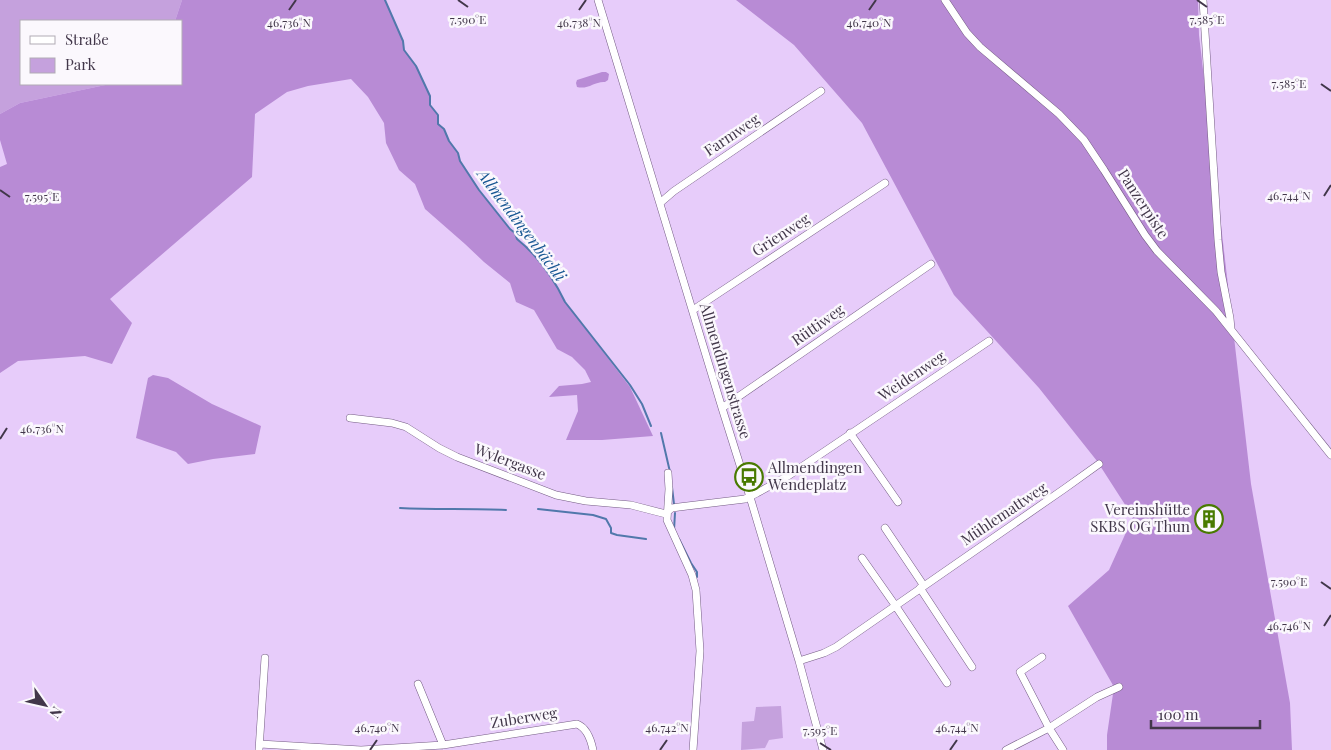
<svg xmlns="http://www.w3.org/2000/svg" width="1331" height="750" viewBox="0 0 1331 750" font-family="'Playfair Display',serif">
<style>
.green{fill:#c5a1dd}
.forest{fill:#b88bd5}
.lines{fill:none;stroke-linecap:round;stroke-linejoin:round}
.stream{stroke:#5178ab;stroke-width:2}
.minor-casing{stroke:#745c84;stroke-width:8}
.minor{stroke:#fff;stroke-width:7}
.ticks{fill:none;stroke:#42374a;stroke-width:2}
.labels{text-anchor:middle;stroke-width:5;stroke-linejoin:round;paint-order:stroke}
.street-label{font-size:15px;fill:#42374a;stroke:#fbf8fd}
.poi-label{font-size:15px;fill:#42374a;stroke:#fbf8fd;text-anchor:start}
.water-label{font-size:16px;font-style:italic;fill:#175692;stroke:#fbf8fd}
.ticks-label{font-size:12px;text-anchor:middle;fill:#42374a;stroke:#fbf8fd;stroke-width:5;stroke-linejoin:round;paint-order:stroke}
</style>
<rect width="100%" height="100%" fill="#e7ccfa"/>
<path class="green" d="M 0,0 L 182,0 L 175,21 L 21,21 L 21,84 L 110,84 L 20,103 L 0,114 Z
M 781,706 L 783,738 L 769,740 L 765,748 L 741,750 L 742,722 L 754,721 L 756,707 Z"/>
<path class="forest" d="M 182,0 L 385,0 L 403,41 L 404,50 L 416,66 L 430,96 L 430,105 L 438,115 L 438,124 L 444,129 L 449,141 L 458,153 L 460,161 L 479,190 L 510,229 L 515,233 L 517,239 C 537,255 554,279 565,302 L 630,387 L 653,436 L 602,440 L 566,440 L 578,411 L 577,395 L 549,397 L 559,386 L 582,384 L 591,382 L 585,370 L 572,357 L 557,349 L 534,310 L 516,302 L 510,283 L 484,262 L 465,244 L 425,209 L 415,184 L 399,170 L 386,143 L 384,123 L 368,97 L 351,79 L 308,86 L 287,92 L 255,114 L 252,177 L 110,299 L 132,323 L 112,364 L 85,356 L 18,361 L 0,373 L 0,167 L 7,164 L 0,140 L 0,114 L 20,103 L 110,84 L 181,84 L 181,21 L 175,21 Z
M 736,0 L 1198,0 L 1199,35 L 1251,484 L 1290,703 L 1292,750 L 1107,750 L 1107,735 L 1114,687 L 1068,606 L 1109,570 L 1133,517 L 1097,461 L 1039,388 L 954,295 L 862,123 L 794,45 Z
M 602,72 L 606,72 L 609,74 L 608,80 L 605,82 C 595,81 588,90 577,87 L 576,83 L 577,80 Z
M 153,375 L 168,378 L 212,404 L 261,426 L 255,454 L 213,459 L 188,464 L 176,452 L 136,438 L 148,378 Z"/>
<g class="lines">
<path class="stream" d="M 385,0 L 403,41 L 404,50 L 416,66 L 430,96 L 430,105 L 438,115 L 438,124 L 444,129 L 449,141 L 458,153 L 460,161 L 479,190 L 510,229 L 515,233 L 517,239 C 537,255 554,279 565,302 L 630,385 L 642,404 L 651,426
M 661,433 L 670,472
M 672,487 L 674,504
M 400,508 C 435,510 471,508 506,510
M 538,509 L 593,515 L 606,519 L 611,528 L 611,533 L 617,535 L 646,539
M 674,530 L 675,513
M 679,539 L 691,563 L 697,572 L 697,577"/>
<defs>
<path id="minor" d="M 598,0 L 722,408 L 750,497 L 799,661 L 823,750
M 945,0 L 967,33 L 980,47 L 1059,114 L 1084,140 L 1104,170 L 1145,235 L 1157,251 L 1216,311 L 1331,455
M 1203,0 L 1218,240 L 1221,272 L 1230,318 L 1231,329
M 660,203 L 674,191 L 821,91
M 693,310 L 885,183
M 722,408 L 931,264
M 350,418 L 392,423 L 406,427 L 439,448 L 457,457 L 556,495 L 586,501 L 631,505 L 666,514
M 850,433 L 898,502
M 668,473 L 669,489 L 667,520 L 692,575 L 696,590 L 700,651 L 693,750
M 667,512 L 672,508 L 679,507 L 745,499 L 757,493 L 788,476 L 989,341
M 885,528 L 924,586
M 862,558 L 895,605 L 947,683
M 920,588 L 972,667
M 1042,657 L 1020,672 L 1049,728 L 1097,697 L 1119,687
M 799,661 L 824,653 L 836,647 L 1064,489 L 1099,464
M 418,684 L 443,745
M 260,744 L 361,750 L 443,745 L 577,724 C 587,728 591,740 593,750
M 259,750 L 265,658
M 1006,750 L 1049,728 L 1063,750"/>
</defs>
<use href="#minor" class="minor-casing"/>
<use href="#minor" class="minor"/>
</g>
<path class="ticks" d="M 458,0 L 468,7M 1197,0 L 1207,7M 289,10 L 296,0M 579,10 L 586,0M 869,10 L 876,0M 1321,84 L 1331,91M 0,190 L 10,197M 1324,196 L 1331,185M 0,439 L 7,428M 1321,582 L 1331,589M 1324,626 L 1331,615M 820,743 L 831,750M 370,750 L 377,740M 660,750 L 667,740M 950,750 L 957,740"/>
<defs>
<symbol id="bus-ring" viewBox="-11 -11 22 22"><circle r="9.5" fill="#fbf8fd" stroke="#497a01" stroke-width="1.5"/><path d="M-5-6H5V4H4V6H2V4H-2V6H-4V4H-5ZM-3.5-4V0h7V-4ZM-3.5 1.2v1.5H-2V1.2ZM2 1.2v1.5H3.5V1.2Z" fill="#497a01"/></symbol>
<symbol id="building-ring" viewBox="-11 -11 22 22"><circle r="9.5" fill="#fbf8fd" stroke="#497a01" stroke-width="1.5"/><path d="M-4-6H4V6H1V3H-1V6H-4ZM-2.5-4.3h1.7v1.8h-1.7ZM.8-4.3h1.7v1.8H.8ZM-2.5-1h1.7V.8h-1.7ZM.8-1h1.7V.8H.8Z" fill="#497a01"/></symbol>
</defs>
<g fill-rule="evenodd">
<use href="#bus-ring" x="733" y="461" width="32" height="32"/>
<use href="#building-ring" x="1193" y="503" width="32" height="32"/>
</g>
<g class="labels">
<g class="street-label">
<text transform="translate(732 135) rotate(-34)" y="5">Farmweg</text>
<text transform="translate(1143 204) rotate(57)" y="5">Panzerpiste</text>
<text transform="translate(781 235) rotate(-33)" y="5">Grienweg</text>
<text transform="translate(818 325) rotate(-35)" y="5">Rüttiweg</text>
<text transform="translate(725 371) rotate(73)" y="5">Allmendingenstrasse</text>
<text transform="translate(912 376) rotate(-34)" y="5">Weidenweg</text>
<text transform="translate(510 462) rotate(21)" y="5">Wylergasse</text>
<text transform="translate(1004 514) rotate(-34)" y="5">Mühlemattweg</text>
<text transform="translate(524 718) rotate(-9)" y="5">Zuberweg</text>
</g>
<g class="poi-label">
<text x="768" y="473">Allmendingen<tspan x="768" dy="17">Wendeplatz</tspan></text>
<text x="1190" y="515" text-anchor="end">Vereinshütte<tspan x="1190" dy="17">SKBS OG Thun</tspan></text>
</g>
<g class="water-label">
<text transform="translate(522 225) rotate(53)" y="6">Allmendingenbächli</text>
</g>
</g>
<g class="ticks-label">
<text x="468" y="24">7.590°E</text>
<text x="1207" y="24">7.585°E</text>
<text x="289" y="27">46.736°N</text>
<text x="579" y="27">46.738°N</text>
<text x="869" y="27">46.740°N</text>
<text x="1289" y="88">7.585°E</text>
<text x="1289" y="200">46.744°N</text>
<text x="42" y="201">7.595°E</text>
<text x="42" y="433">46.736°N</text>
<text x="1289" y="586">7.590°E</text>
<text x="1289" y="630">46.746°N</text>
<text x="377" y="732">46.740°N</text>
<text x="667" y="732">46.742°N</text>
<text x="957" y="732">46.744°N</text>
<text x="820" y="735">7.595°E</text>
</g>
<rect x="20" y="20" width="162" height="65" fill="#fbf8fd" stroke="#b1abb5"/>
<rect x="30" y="36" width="25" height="8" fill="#ffffff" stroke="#b1abb5"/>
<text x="65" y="45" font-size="15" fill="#42374a">Straße</text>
<rect x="30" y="58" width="25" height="15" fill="#c5a1dd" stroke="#b1abb5"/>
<text x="65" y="70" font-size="15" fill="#42374a">Park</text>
<g transform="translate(45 705) rotate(124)" stroke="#fbf8fd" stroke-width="4" paint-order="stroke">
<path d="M0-4L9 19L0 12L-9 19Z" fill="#42374a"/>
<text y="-8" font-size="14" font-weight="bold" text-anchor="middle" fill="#42374a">N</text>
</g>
<path d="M1151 720v8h109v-8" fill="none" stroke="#42374a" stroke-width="2.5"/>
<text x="1158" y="720" font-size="15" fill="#42374a" stroke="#fbf8fd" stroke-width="4" paint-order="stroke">100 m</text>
</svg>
